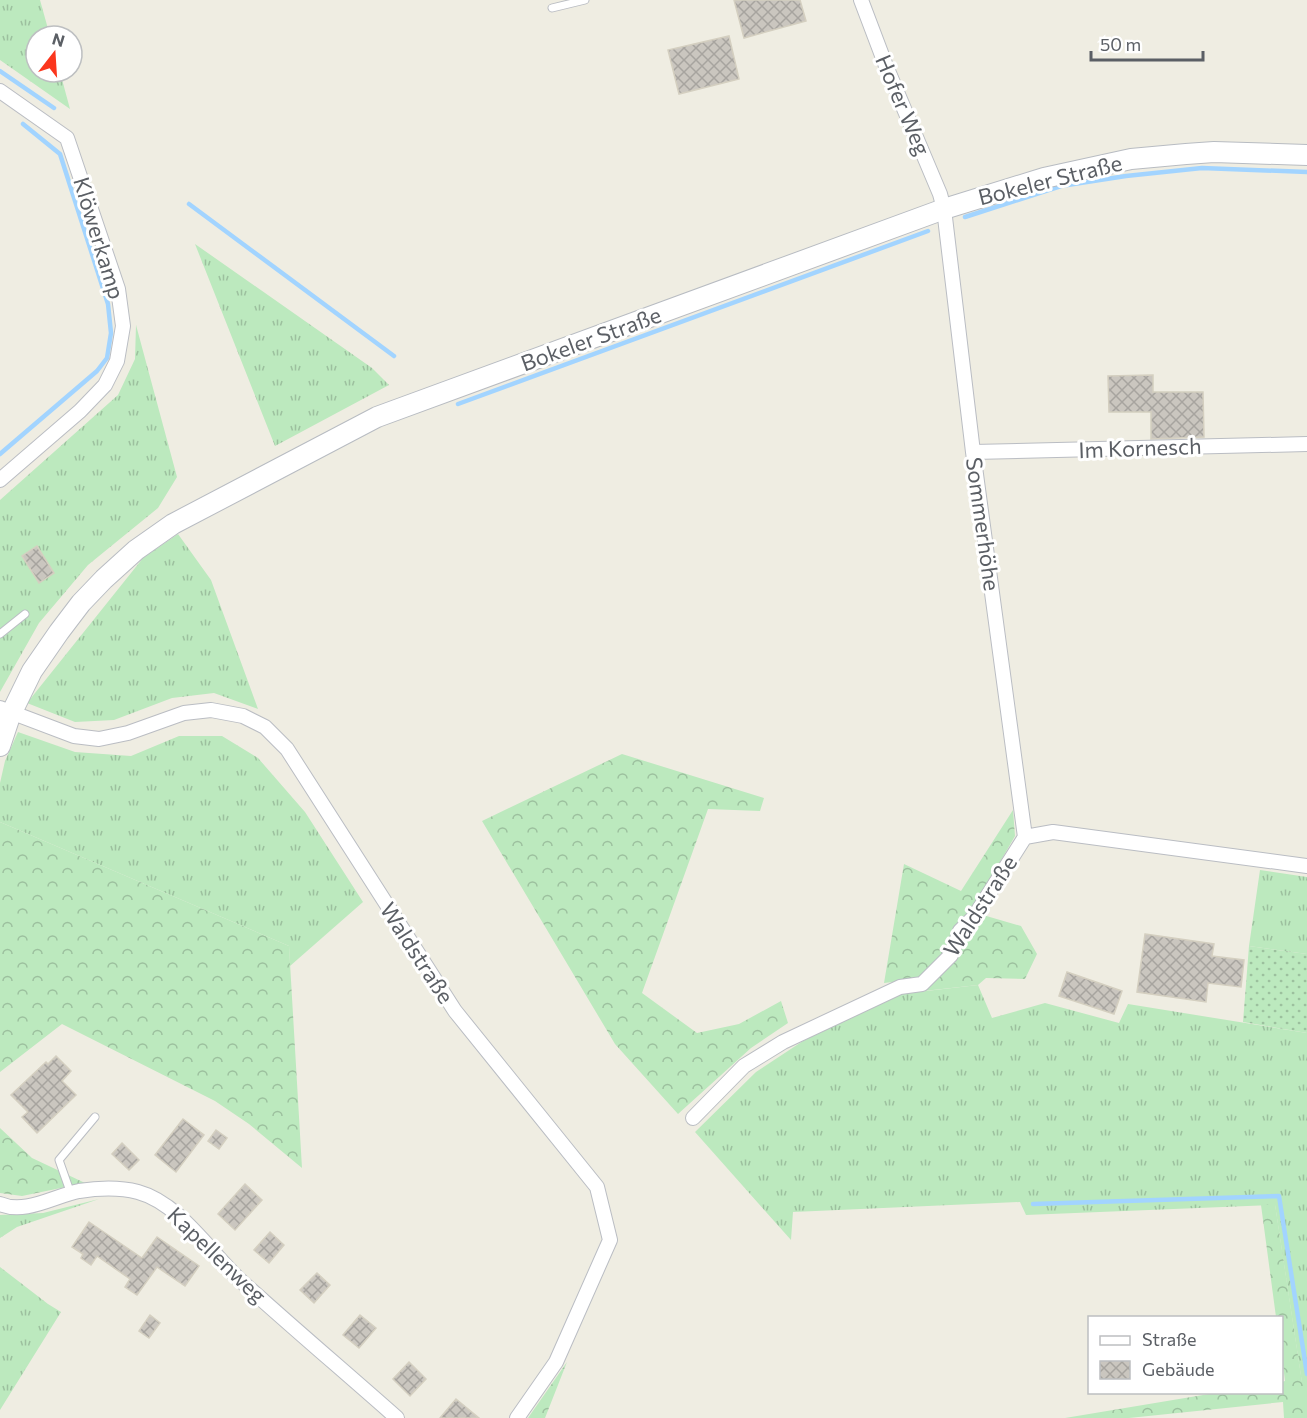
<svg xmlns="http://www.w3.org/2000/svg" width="1307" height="1418" viewBox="0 0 1307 1418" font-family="Commissioner,sans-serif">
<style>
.grass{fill:url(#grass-tufts)}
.forest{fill:url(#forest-crowns)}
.garden{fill:url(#garden-dots)}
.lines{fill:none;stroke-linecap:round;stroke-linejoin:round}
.stream{stroke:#a2d4ff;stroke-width:4.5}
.building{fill:url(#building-cross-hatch);stroke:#d4cfc0;stroke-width:1.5}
.lane-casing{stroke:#babdc3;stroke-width:9}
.street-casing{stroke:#babdc3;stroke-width:16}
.secondary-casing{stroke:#b8bcc2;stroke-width:22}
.lane{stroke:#fff;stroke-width:7}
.street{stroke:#fff;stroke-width:14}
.secondary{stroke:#fff;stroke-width:20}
.labels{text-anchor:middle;stroke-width:6;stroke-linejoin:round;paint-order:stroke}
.street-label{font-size:22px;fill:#5b5f65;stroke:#fff}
</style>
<defs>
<pattern id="grass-tufts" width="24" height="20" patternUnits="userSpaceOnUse" patternTransform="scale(1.5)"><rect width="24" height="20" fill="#bce9be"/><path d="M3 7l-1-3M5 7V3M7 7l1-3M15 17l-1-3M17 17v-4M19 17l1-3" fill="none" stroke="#9cc09e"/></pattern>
<pattern id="forest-crowns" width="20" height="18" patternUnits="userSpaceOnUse" patternTransform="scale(1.5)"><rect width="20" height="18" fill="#bce9be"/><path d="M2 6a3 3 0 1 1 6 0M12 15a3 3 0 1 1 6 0" fill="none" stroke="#9cc09e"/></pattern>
<pattern id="garden-dots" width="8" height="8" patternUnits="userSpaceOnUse" patternTransform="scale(1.5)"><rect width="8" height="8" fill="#bce9be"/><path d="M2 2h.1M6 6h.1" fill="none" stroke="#9cc09e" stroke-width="1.8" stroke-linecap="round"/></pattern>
<pattern id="building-cross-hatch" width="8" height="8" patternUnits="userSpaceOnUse" patternTransform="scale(1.5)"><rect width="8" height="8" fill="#cac6bf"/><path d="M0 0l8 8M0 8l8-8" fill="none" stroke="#a7a49f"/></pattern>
</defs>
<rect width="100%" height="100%" fill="#efede2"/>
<path class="grass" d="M 0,0 L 40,0 L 50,36 L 36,36 L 36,72 L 60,72 L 70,109 L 0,60 Z
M 195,244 L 372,368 L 389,385 L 275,446 Z
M 136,325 L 177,477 L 158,508 L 88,565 L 39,623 L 0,692 L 0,500 L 118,395 L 135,359 Z
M 178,534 L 211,580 L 258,709 L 214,693 L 172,698 L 114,720 L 75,722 L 27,703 L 143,558 Z
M 18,732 L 75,752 L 131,756 L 179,736 L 222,736 L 258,758 L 305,812 L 363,902 L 290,966 L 289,946 L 0,822 L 0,783 L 5,761 Z
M 1260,870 L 1307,877 L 1307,954 L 1249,946 Z
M 978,985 L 992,1018 L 1045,1003 L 1119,1023 L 1128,1004 L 1307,1033 L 1307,1382 L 1302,1383 L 1275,1205 L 1026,1215 L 1020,1202 L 793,1212 L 791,1240 L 695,1132 L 756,1072 L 803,1041 L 900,994 Z
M 99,1199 L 17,1227 L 0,1238 L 0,1215 L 43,1213 Z
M 0,1267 L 48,1304 L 61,1312 L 0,1410 Z"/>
<path class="forest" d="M 622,754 L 764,798 L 760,811 L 708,809 L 642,993 L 697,1033 L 739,1024 L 781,1001 L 788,1023 L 751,1048 L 678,1114 L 615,1044 L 482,821 Z
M 1013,810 L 1015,836 L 970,914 L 953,929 L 945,952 L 918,979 L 884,983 L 904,864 L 961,891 Z
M 0,822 L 289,946 L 302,1168 L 249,1124 L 215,1101 L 62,1024 L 0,1072 Z
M 983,915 L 1021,926 L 1037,954 L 1025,979 L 986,978 L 978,985 L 924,991 L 955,962 L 965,936 Z
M 0,1128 L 32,1158 L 85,1183 L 22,1196 L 0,1193 Z
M 1275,1204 L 1302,1382 L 1307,1382 L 1307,1418 L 1284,1418 L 1283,1402 L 1129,1418 L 1065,1418 L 1215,1393 L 1282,1392 L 1282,1382 L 1285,1381 L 1282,1357 L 1282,1318 L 1276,1317 L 1261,1205 Z
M 567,1362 L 545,1418 L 528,1418 Z"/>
<path class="garden" d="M 1249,946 L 1307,954 L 1307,1033 L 1243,1022 Z"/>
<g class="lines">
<path class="stream" d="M 0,71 L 54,108
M 189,204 L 394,356
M 965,217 L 1061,186 L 1126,176 L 1202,168 L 1307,172
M 458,404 L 928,231
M 0,454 L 97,371 L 107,358 L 111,333 L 108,304 L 60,154 L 23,124
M 1033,1204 L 1279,1196 L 1307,1374"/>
</g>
<path class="building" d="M 734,0 L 800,0 L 806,21 L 744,38 Z
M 729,36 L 739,79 L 679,94 L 668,50 Z
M 1153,375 L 1153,392 L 1203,392 L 1204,437 L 1151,439 L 1151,412 L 1109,412 L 1108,376 Z
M 37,546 L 54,573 L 39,583 L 22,556 Z
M 1145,934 L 1214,944 L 1212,956 L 1244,960 L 1241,987 L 1208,983 L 1206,1002 L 1137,992 Z
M 1067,972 L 1122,991 L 1114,1014 L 1059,996 Z
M 56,1056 L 71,1071 L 62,1081 L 76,1095 L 37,1133 L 22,1117 L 28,1112 L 11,1095 L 46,1062 L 48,1064 Z
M 183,1119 L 204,1135 L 176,1172 L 155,1155 Z
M 216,1130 L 227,1138 L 219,1149 L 208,1141 Z
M 122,1143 L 139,1160 L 129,1170 L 112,1154 Z
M 245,1184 L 262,1200 L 235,1230 L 218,1214 Z
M 89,1222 L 142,1258 L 157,1237 L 199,1266 L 185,1286 L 157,1267 L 137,1295 L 125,1287 L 130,1279 L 97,1256 L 91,1265 L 81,1258 L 83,1254 L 72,1247 Z
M 270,1232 L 284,1245 L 269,1263 L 254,1250 Z
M 317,1273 L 330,1285 L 314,1303 L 300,1290 Z
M 150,1315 L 160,1323 L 149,1338 L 139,1331 Z
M 360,1315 L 376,1328 L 359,1348 L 343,1335 Z
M 409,1362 L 426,1379 L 410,1396 L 393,1379 Z
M 456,1399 L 479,1418 L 440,1418 Z"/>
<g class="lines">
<defs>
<path id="lane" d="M 552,8 L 585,0
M 0,634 L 25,614
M 71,1194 L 59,1160 L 95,1117"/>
<path id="street" d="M 861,0 L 886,66 L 940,194 L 944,209 L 973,452 L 1025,837
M 0,91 L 67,138 L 118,289 L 123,326 L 117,361 L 105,385 L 80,411 L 0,480
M 973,452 L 1307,444
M 0,708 L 74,736 L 99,739 L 128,733 L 184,713 L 211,710 L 243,716 L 265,727 L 287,749 L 455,1011 L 597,1187 L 610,1240 L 556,1362 L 517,1418
M 693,1118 L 744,1066 L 783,1042 L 900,987 L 922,984 L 951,955 L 960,931 L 974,917 L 1025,837 L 1053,832 L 1307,866
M 0,1204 C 25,1215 54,1196 79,1191 C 98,1188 119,1187 138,1192 C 179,1203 210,1252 240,1280 C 292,1327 345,1372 397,1418"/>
<path id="secondary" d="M 0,746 L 10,716 L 32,671 L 59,632 L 81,603 L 104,579 L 136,550 L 173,524 L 377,417 L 944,209 L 1044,178 L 1131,159 L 1186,154 L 1214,152 L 1307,155"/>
</defs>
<use href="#lane" class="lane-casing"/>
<use href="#street" class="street-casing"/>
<use href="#secondary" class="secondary-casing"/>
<use href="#lane" class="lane"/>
<use href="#street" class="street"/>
<use href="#secondary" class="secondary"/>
</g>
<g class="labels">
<g class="street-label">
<text transform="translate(903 105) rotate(67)" y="8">Hofer Weg</text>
<text transform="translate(1050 180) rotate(-14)" y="8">Bokeler Straße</text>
<text transform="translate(99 238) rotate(73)" y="8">Klöwerkamp</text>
<text transform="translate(591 339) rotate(-20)" y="8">Bokeler Straße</text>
<text transform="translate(1140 448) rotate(-2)" y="8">Im Kornesch</text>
<text transform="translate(983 524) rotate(82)" y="8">Sommerhöhe</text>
<text transform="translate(980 906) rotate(-57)" y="8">Waldstraße</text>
<text transform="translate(417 953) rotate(57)" y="8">Waldstraße</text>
<text transform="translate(217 1255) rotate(44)" y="8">Kapellenweg</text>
</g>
</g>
<rect x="1088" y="1316" width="195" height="78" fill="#ffffff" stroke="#bdbfc1" stroke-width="1.5"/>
<rect x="1100" y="1336" width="30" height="9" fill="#ffffff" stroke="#bdbfc1" stroke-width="1.5"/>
<text x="1142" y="1346" font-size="18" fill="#5b5f65">Straße</text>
<rect x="1100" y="1361" width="30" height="18" fill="url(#building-cross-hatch)" stroke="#bdbfc1" stroke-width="1.5"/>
<text x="1142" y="1376" font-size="18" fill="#5b5f65">Gebäude</text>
<g transform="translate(54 54) rotate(17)"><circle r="28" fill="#ffffff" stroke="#bdbfc1" stroke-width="1.5"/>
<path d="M0-4.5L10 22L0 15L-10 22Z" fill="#fb361d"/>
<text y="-9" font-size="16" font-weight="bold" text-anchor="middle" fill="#5b5f65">N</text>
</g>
<path d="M1091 51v9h112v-9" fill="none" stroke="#5b5f65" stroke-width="3"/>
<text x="1100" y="51" font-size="18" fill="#5b5f65" stroke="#ffffff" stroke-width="4.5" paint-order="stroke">50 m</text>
</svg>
